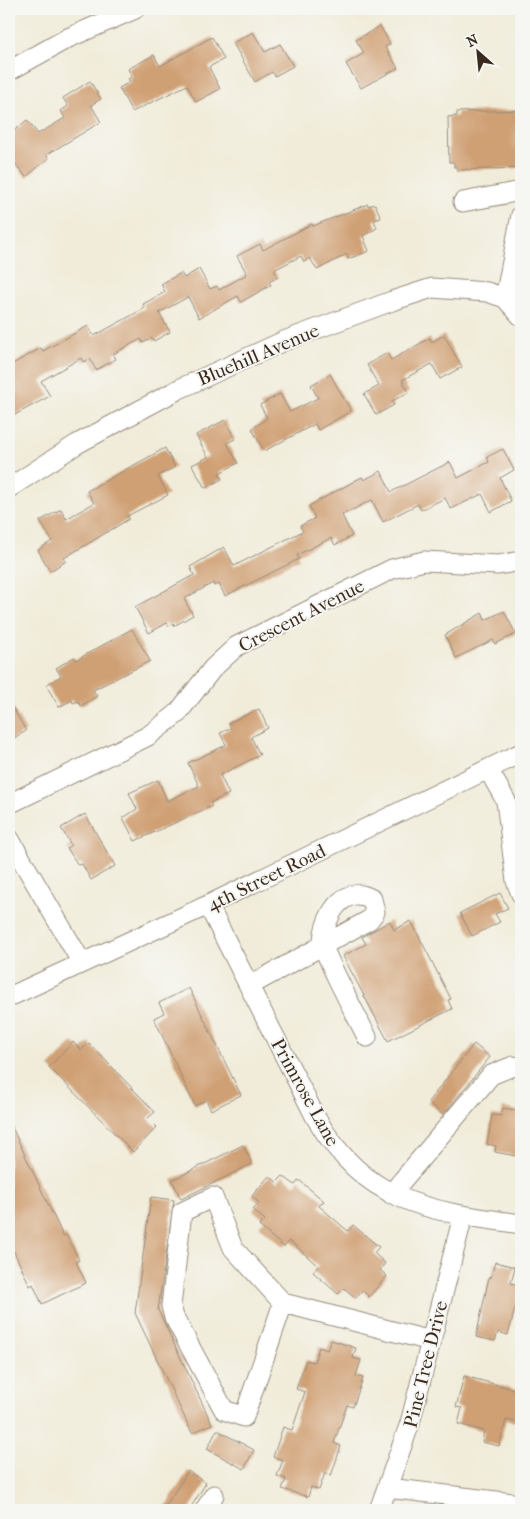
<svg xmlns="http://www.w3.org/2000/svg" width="530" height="1519" viewBox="0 0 530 1519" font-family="'IM FELL French Canon',serif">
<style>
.building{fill:#d0a075}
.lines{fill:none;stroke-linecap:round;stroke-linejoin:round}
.minor-casing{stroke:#968b7c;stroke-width:21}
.minor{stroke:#fff;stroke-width:19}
.labels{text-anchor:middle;stroke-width:4;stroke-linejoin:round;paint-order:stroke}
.street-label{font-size:19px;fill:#3b2a1e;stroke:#f6f6f2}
</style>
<rect width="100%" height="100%" fill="#f6f6f2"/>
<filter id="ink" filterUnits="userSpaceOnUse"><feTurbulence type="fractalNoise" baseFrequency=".02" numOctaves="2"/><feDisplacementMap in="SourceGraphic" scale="10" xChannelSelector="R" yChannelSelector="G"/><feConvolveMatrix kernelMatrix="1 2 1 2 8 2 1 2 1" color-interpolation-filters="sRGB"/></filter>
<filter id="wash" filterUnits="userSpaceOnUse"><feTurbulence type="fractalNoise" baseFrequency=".0096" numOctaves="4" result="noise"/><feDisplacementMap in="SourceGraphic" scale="20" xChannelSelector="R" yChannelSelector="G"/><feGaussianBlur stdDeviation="1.12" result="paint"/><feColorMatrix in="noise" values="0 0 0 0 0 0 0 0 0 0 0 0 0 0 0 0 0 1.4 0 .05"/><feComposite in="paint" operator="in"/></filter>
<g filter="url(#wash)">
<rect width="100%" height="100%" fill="#f1ecd9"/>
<g id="blocks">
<path class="building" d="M 380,26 L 390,44 L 385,47 L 398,68 L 361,88 L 346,64 L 364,53 L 356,40 Z
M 253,32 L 265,52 L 280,44 L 293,66 L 275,76 L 272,72 L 255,82 L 233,43 Z
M 212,37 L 224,59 L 209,67 L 220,89 L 196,102 L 187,85 L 132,112 L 119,88 L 130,82 L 128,79 L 132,77 L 128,69 L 154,55 L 160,66 Z
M 90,81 L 101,99 L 91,105 L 101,122 L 46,155 L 49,158 L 26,177 L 9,156 L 9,135 L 27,120 L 38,134 L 65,118 L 61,111 L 68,106 L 63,98 Z
M 521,110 L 521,168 L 457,170 L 457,167 L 454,167 L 454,162 L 449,162 L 448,117 L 457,116 L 457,112 Z
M 368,204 L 368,206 L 375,204 L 381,218 L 374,220 L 377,228 L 363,236 L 369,251 L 348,259 L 347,254 L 317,270 L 310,258 L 304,262 L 301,256 L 274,270 L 278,277 L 269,282 L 271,285 L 241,302 L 238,296 L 199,318 L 188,297 L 159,313 L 170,332 L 154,341 L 152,338 L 143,343 L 141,339 L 113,354 L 116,359 L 96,370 L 90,359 L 83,362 L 81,358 L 41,381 L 50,396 L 9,418 L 9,366 L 41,348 L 43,351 L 88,326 L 94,336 L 145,308 L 143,304 L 165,292 L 161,284 L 181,273 L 184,278 L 199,269 L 210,289 L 217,286 L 219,290 L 247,274 L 237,256 L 260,244 L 263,250 L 312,224 L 313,226 Z
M 444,335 L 462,367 L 440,379 L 432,364 L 402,380 L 409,392 L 392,401 L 394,405 L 376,415 L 364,394 L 379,386 L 367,365 L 387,353 L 391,360 L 430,338 L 432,342 Z
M 330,374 L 351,411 L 318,430 L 315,424 L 264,451 L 252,429 L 267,418 L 260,405 L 280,394 L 290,412 L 318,398 L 311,385 Z
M 225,420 L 235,439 L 227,443 L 238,463 L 219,473 L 222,479 L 205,488 L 192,465 L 208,457 L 196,435 Z
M 165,448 L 175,467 L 158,476 L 168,495 L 127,516 L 129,519 L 64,558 L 66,561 L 50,571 L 38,550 L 52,541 L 40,521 L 61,509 L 66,519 L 94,503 L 87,491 Z
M 503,449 L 514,470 L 500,478 L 511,501 L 491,512 L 482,494 L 451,509 L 445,498 L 421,510 L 418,504 L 383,522 L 372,500 L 342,515 L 352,536 L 335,545 L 331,538 L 297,555 L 299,559 L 225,596 L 219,584 L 214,586 L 213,583 L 184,599 L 193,615 L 174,626 L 173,623 L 169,626 L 167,623 L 149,633 L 135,607 L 194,575 L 190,567 L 224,547 L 234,566 L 303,531 L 300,526 L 315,518 L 309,506 L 362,477 L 364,480 L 381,471 L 391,492 L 450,462 L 458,478 L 489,462 L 487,457 Z
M 504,611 L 516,634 L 495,644 L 493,640 L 456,658 L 445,635 L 482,613 L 485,620 Z
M 132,629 L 150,661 L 93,690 L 97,696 L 81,706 L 78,701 L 73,703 L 72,700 L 59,707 L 46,685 L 61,676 L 56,668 L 74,657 L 76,660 Z
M 9,701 L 26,731 L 9,741 Z
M 259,709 L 268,728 L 251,737 L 260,755 L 220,775 L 229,794 L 210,803 L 212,806 L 135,841 L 123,818 L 137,809 L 129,793 L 158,780 L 167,801 L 199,786 L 188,763 L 226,745 L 220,733 L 231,728 L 228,723 Z
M 85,814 L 115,866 L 91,880 L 82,864 L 78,865 L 67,848 L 71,845 L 61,828 Z
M 500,893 L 508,908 L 495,914 L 500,922 L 472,936 L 460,913 Z
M 390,921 L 394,930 L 411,921 L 451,999 L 448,1000 L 452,1009 L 388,1041 L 343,956 L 366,944 L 362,937 Z
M 189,988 L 241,1095 L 211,1110 L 206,1100 L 195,1106 L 154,1018 L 164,1013 L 159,1003 Z
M 73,1042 L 81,1050 L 89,1043 L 155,1112 L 148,1118 L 157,1127 L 133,1152 L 49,1067 Z
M 474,1044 L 490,1057 L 443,1115 L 428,1102 Z
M 503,1108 L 521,1111 L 521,1157 L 495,1152 L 496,1146 L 487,1144 L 492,1115 L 501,1116 Z
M 9,1121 L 63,1236 L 66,1235 L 79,1260 L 76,1262 L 86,1283 L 42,1304 L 33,1284 L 30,1286 L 9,1241 Z
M 243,1145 L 252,1164 L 181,1199 L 172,1180 Z
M 269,1176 L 277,1182 L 283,1176 L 295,1185 L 299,1180 L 324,1201 L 319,1206 L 348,1231 L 353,1225 L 379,1247 L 374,1253 L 385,1263 L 380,1270 L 387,1276 L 369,1297 L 362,1290 L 356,1298 L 344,1288 L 338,1294 L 313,1272 L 318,1266 L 290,1241 L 284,1247 L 259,1226 L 265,1220 L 253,1210 L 259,1203 L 252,1196 Z
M 151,1197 L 174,1200 L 158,1310 L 212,1424 L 192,1433 L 135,1313 Z
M 495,1262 L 515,1267 L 511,1283 L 521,1286 L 508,1335 L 498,1332 L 495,1341 L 476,1337 L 489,1277 L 491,1278 Z
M 331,1340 L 356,1348 L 353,1358 L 361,1360 L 356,1376 L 363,1378 L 353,1407 L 347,1405 L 334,1443 L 341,1446 L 331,1476 L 325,1473 L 319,1490 L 311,1487 L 308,1497 L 282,1489 L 286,1479 L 277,1476 L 283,1460 L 273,1457 L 283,1427 L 292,1430 L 305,1392 L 296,1389 L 306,1360 L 314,1362 L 319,1347 L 327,1350 Z
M 464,1376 L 521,1391 L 521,1423 L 506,1420 L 499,1446 L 482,1442 L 484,1431 L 458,1424 L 462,1408 L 456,1407 Z
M 217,1430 L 254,1450 L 244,1469 L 207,1449 Z
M 188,1471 L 206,1483 L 189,1510 L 163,1510 Z"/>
</g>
</g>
<g filter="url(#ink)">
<use href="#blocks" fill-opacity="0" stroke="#968b7c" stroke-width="1"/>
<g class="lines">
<defs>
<path id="minor" d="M 9,71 L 68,38 L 135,9
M 463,202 L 521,191
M 505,298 L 521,215
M 9,488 L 77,444 L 179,389 L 284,341 L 392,301 L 432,288 L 487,292 L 505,298 L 521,316
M 488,769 L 506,801 L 516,881 L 521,894
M 9,804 L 148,736 L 177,714 L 213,668 L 237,646 L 392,569 L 424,561 L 498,565 L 521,561
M 9,838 L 82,963
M 208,905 L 316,1118 C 367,1205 430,1211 521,1224
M 249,986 L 369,920 L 375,912 L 372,899 C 361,893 350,893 340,902 C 330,911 323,929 323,943 C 323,953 360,1023 367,1037
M 9,997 L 208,905 L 521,753
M 391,1194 L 491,1075 L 513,1066 L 521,1068
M 283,1303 L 244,1417 L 224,1410 L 174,1317 L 171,1306 L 182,1212 L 213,1197 L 233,1248 L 283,1303 L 431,1341
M 388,1488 L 521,1504
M 205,1510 L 214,1495
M 379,1510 L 410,1423 L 463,1216"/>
</defs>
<use href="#minor" class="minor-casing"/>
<use href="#minor" class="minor"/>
</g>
</g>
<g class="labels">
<g class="street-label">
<text transform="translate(258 354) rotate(-23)" y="7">Bluehill Avenue</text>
<text transform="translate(301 615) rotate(-27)" y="7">Crescent Avenue</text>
<text transform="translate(266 877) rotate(-26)" y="7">4th Street Road</text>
<text transform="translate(306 1092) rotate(61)" y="7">Primrose Lane</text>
<text transform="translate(425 1364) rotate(-76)" y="7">Pine Tree Drive</text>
</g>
</g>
<rect width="530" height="1519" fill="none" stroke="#f6f6f2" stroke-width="30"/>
<g transform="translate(478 52) rotate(333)" stroke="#f6f6f2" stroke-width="4" paint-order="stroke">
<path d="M0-4L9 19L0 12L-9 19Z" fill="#3b2a1e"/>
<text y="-8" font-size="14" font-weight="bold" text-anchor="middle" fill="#3b2a1e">N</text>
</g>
</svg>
